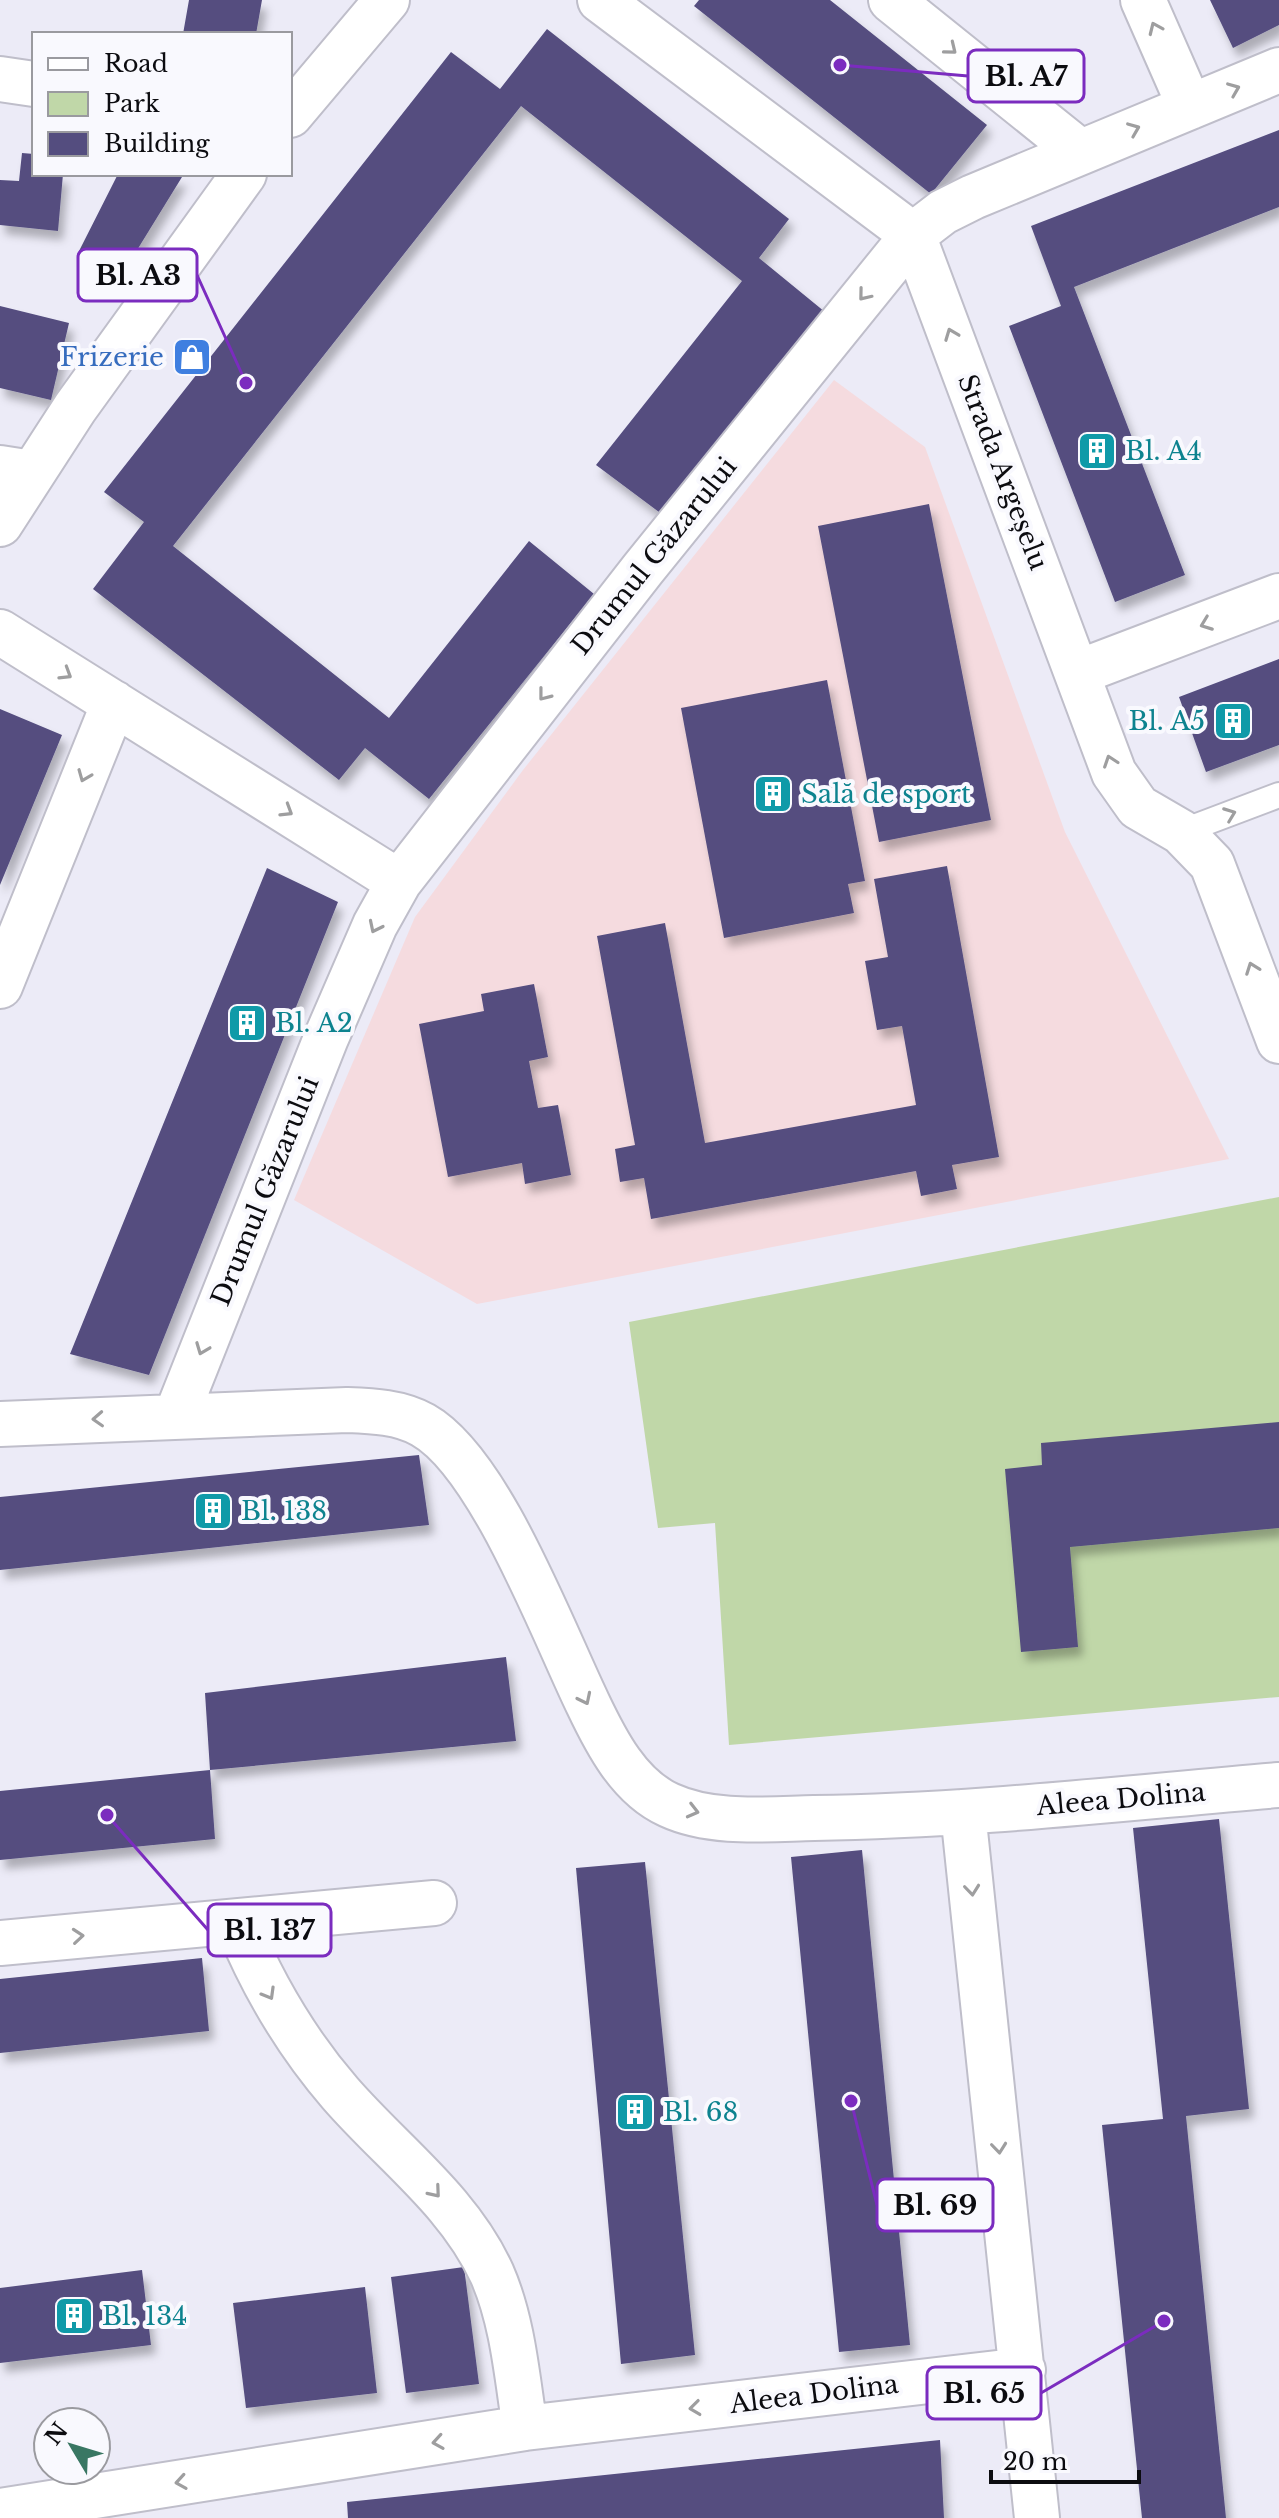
<svg xmlns="http://www.w3.org/2000/svg" width="1279" height="2518" viewBox="0 0 1279 2518" font-family="'Libre Baskerville',serif">
<style>
.education{fill:#f5dbdf}
.green{fill:#c0d7a8}
.building{fill:#544d7f;filter:url(#shadow)}
.lines{fill:none;stroke-linecap:round;stroke-linejoin:round}
.lane-casing{stroke:#bfbeca;stroke-width:28}
.street-casing{stroke:#bfbeca;stroke-width:48}
.secondary-casing{stroke:#bfbeca;stroke-width:48}
.lane{stroke:#fff;stroke-width:24}
.street{stroke:#fff;stroke-width:44}
.secondary{stroke:#fff;stroke-width:44}
.oneway{stroke:#9e9e9f}
.labels{text-anchor:middle;stroke-width:8;stroke-linejoin:round;paint-order:stroke}
.shop-label{font-size:26px;fill:#366cbe;stroke:#f9f9fe;text-anchor:end}
.culture-label{font-size:26px;fill:#0d838f;stroke:#f9f9fe;text-anchor:start}
.street-label{font-size:26px;fill:#0c0c10;stroke:#f9f9fe}
.leader{fill:none;stroke:#7b2cbf;stroke-width:3}
.callout-dot{fill:#7b2cbf;stroke:#f9f9fe;stroke-width:3}
.callout{fill:#f9f9fe;stroke:#7b2cbf;stroke-width:3}
.callout-label{font-size:28px;text-anchor:middle;font-weight:bold;fill:#0c0c10}
</style>
<defs>
<filter id="shadow"><feDropShadow dx="5" dy="9" stdDeviation="4" flood-color="#0004"/></filter>
</defs>
<rect width="100%" height="100%" fill="#ecebf7"/>
<path class="education" d="M 834,380 L 925,447 L 1065,832 L 1229,1159 L 477,1304 L 294,1200 L 415,917 L 523,770 Z"/>
<path class="green" d="M 1279,1197 L 1279,1697 L 729,1745 L 715,1523 L 658,1528 L 629,1322 Z"/>
<path class="building" d="M 189,0 L 262,0 L 256,34 L 183,34 Z
M 699,0 L 830,0 L 987,125 L 931,194 L 694,6 Z
M 1210,0 L 1279,0 L 1279,25 L 1233,48 Z
M 547,29 L 789,219 L 759,258 L 825,312 L 663,515 L 596,465 L 742,281 L 521,106 L 173,546 L 389,718 L 529,541 L 594,594 L 429,799 L 365,748 L 339,780 L 93,589 L 144,522 L 104,492 L 451,52 L 500,89 Z
M 1279,130 L 1279,207 L 1074,287 L 1185,575 L 1115,602 L 1009,326 L 1061,306 L 1031,226 Z
M 22,153 L 34,154 L 34,174 L 63,174 L 58,231 L 0,225 L 0,180 L 19,181 Z
M 118,174 L 182,177 L 118,281 L 77,255 Z
M 0,306 L 69,323 L 51,400 L 0,388 Z
M 929,504 L 991,820 L 879,842 L 818,526 Z
M 1279,659 L 1279,745 L 1206,772 L 1179,697 Z
M 827,680 L 865,881 L 848,884 L 854,913 L 724,938 L 681,708 Z
M 0,709 L 62,735 L 0,885 Z
M 947,866 L 999,1157 L 952,1165 L 957,1189 L 921,1196 L 916,1171 L 651,1219 L 644,1178 L 620,1182 L 615,1149 L 635,1145 L 597,936 L 665,923 L 705,1143 L 905,1107 L 916,1105 L 902,1026 L 877,1030 L 865,961 L 888,957 L 874,879 Z
M 267,868 L 338,902 L 149,1375 L 70,1354 Z
M 534,984 L 548,1057 L 529,1061 L 538,1108 L 558,1105 L 571,1175 L 525,1184 L 522,1163 L 448,1177 L 419,1024 L 484,1011 L 481,994 Z
M 1279,1422 L 1279,1528 L 1070,1547 L 1078,1647 L 1021,1652 L 1005,1469 L 1042,1465 L 1041,1443 Z
M 419,1455 L 429,1525 L 0,1570 L 0,1497 Z
M 506,1657 L 516,1741 L 210,1770 L 205,1693 Z
M 210,1770 L 215,1839 L 0,1860 L 0,1791 Z
M 1219,1819 L 1249,2109 L 1186,2116 L 1226,2518 L 1142,2518 L 1102,2125 L 1163,2119 L 1133,1828 Z
M 862,1850 L 910,2345 L 839,2352 L 791,1857 Z
M 645,1862 L 695,2355 L 621,2364 L 576,1868 Z
M 202,1958 L 209,2031 L 0,2053 L 0,1979 Z
M 464,2267 L 479,2384 L 406,2393 L 391,2277 Z
M 142,2270 L 151,2345 L 0,2363 L 0,2288 Z
M 365,2287 L 377,2393 L 246,2408 L 233,2303 Z
M 940,2440 L 944,2518 L 348,2518 L 347,2502 Z"/>
<g class="lines">
<defs>
<path id="lane" d="M 1181,832 L 1279,795"/>
<path id="street" d="M 600,0 L 913,235 L 1114,773 L 1138,807 L 1181,832 L 1212,864 L 1279,1041
M 891,0 L 1079,151
M 1143,0 L 1190,107
M 0,79 L 34,84
M 0,468 L 32,473
M 0,632 L 399,882
M 1079,672 L 1279,596
M 0,986 L 114,703
M 176,1416 L 326,1038 L 375,925 L 399,882 L 643,569 L 913,235 L 943,212 L 973,197 L 1279,70
M 0,1424 L 347,1410 C 373,1411 400,1412 423,1425 C 490,1463 553,1632 588,1704 C 606,1742 629,1787 669,1805 C 712,1825 768,1819 814,1818 C 969,1816 1124,1798 1279,1785
M 963,1812 L 1037,2518
M 237,1923 C 263,1986 295,2041 340,2093 C 391,2152 459,2201 492,2274 C 513,2322 517,2377 525,2428
M 0,1943 L 434,1903
M 0,2511 L 525,2428 L 1023,2370"/>
<path id="secondary" d="M 290,115 L 387,0
M 0,524 L 75,408 L 244,174"/>
</defs>
<use href="#lane" class="lane-casing"/>
<use href="#street" class="street-casing"/>
<use href="#secondary" class="secondary-casing"/>
<use href="#lane" class="lane"/>
<use href="#street" class="street"/>
<use href="#secondary" class="secondary"/>
</g>
<defs><path id="oneway-chevron" d="M-2-3.5L2.5 0L-2 3.5" fill="none" stroke-width="1.6" stroke-linecap="round" stroke-linejoin="round" transform="scale(2)"/></defs>
<g class="oneway">
<use href="#oneway-chevron" transform="translate(1155 28) rotate(-114)"/>
<use href="#oneway-chevron" transform="translate(951 49) rotate(39)"/>
<use href="#oneway-chevron" transform="translate(1234 89) rotate(-22)"/>
<use href="#oneway-chevron" transform="translate(1134 129) rotate(-22)"/>
<use href="#oneway-chevron" transform="translate(864 295) rotate(129)"/>
<use href="#oneway-chevron" transform="translate(951 334) rotate(-111)"/>
<use href="#oneway-chevron" transform="translate(1206 624) rotate(159)"/>
<use href="#oneway-chevron" transform="translate(66 674) rotate(32)"/>
<use href="#oneway-chevron" transform="translate(544 695) rotate(128)"/>
<use href="#oneway-chevron" transform="translate(1110 761) rotate(-109)"/>
<use href="#oneway-chevron" transform="translate(84 776) rotate(112)"/>
<use href="#oneway-chevron" transform="translate(287 811) rotate(32)"/>
<use href="#oneway-chevron" transform="translate(1230 814) rotate(-21)"/>
<use href="#oneway-chevron" transform="translate(375 927) rotate(116)"/>
<use href="#oneway-chevron" transform="translate(1252 968) rotate(-110)"/>
<use href="#oneway-chevron" transform="translate(202 1349) rotate(111)"/>
<use href="#oneway-chevron" transform="translate(98 1419) rotate(177)"/>
<use href="#oneway-chevron" transform="translate(585 1699) rotate(64)"/>
<use href="#oneway-chevron" transform="translate(693 1811) rotate(14)"/>
<use href="#oneway-chevron" transform="translate(972 1890) rotate(84)"/>
<use href="#oneway-chevron" transform="translate(78 1936) rotate(-5)"/>
<use href="#oneway-chevron" transform="translate(269 1994) rotate(60)"/>
<use href="#oneway-chevron" transform="translate(999 2148) rotate(84)"/>
<use href="#oneway-chevron" transform="translate(435 2192) rotate(50)"/>
<use href="#oneway-chevron" transform="translate(695 2408) rotate(173)"/>
<use href="#oneway-chevron" transform="translate(438 2442) rotate(171)"/>
<use href="#oneway-chevron" transform="translate(181 2482) rotate(171)"/>
</g>
<defs>
<symbol id="shop-square" viewBox="-11 -11 22 22"><rect x="-9" y="-9" width="18" height="18" rx="4" fill="#3f7fe0" stroke="#f9f9fe"/><path d="M-5-2.5h2.3a2.7 3.5 0 0 1 5.4 0H5L5.5 6h-11ZM-1.5-2.5h3a1.5 2.3 0 0 0-3 0Z" fill="#fff"/></symbol>
<symbol id="building-square" viewBox="-11 -11 22 22"><rect x="-9" y="-9" width="18" height="18" rx="4" fill="#0f9aa8" stroke="#f9f9fe"/><path d="M-4-6H4V6H1V3H-1V6H-4ZM-2.5-4.3h1.7v1.8h-1.7ZM.8-4.3h1.7v1.8H.8ZM-2.5-1h1.7V.8h-1.7ZM.8-1h1.7V.8H.8Z" fill="#fff"/></symbol>
</defs>
<g fill-rule="evenodd">
<use href="#shop-square" x="170" y="335" width="44" height="44"/>
<use href="#building-square" x="1075" y="429" width="44" height="44"/>
<use href="#building-square" x="1211" y="699" width="44" height="44"/>
<use href="#building-square" x="751" y="772" width="44" height="44"/>
<use href="#building-square" x="225" y="1001" width="44" height="44"/>
<use href="#building-square" x="191" y="1489" width="44" height="44"/>
<use href="#building-square" x="613" y="2090" width="44" height="44"/>
<use href="#building-square" x="52" y="2294" width="44" height="44"/>
</g>
<g class="labels">
<g class="shop-label">
<text x="164" y="366">Frizerie</text>
</g>
<g class="culture-label">
<text x="1125" y="460">Bl. A4</text>
<text x="1205" y="730" text-anchor="end">Bl. A5</text>
<text x="801" y="803">Sală de sport</text>
<text x="275" y="1032">Bl. A2</text>
<text x="241" y="1520">Bl. 138</text>
<text x="663" y="2121">Bl. 68</text>
<text x="102" y="2325">Bl. 134</text>
</g>
<g class="street-label">
<text transform="translate(1003 472) rotate(69)" y="9">Strada Argeșelu</text>
<text transform="translate(654 556) rotate(-51)" y="9">Drumul Găzarului</text>
<text transform="translate(265 1191) rotate(-68)" y="9">Drumul Găzarului</text>
<text transform="translate(1121 1799) rotate(-5)" y="9">Aleea Dolina</text>
<text transform="translate(814 2394) rotate(-7)" y="9">Aleea Dolina</text>
</g>
</g>
<path class="leader" d="M840 65L968 76M246 383L197 275M107 1815L208 1930M851 2101L877 2205M1164 2321L1041 2393"/>
<g class="callout-dot">
<circle cx="840" cy="65" r="8"/>
<circle cx="246" cy="383" r="8"/>
<circle cx="107" cy="1815" r="8"/>
<circle cx="851" cy="2101" r="8"/>
<circle cx="1164" cy="2321" r="8"/>
</g>
<g class="callout">
<rect x="968" y="50" width="116" height="52" rx="8"/>
<rect x="78" y="249" width="119" height="52" rx="8"/>
<rect x="208" y="1904" width="123" height="52" rx="8"/>
<rect x="877" y="2179" width="116" height="52" rx="8"/>
<rect x="927" y="2367" width="114" height="52" rx="8"/>
</g>
<g class="callout-label">
<text x="1026" y="86">Bl. A7</text>
<text x="138" y="285">Bl. A3</text>
<text x="269" y="1940">Bl. 137</text>
<text x="935" y="2215">Bl. 69</text>
<text x="984" y="2403">Bl. 65</text>
</g>
<rect x="32" y="32" width="260" height="144" fill="#f9f9fe" stroke="#9a9a9f" stroke-width="2"/>
<rect x="48" y="58" width="40" height="12" fill="#ffffff" stroke="#9a9a9f" stroke-width="2"/>
<text x="104" y="72" font-size="24" fill="#0c0c10">Road</text>
<rect x="48" y="92" width="40" height="24" fill="#c0d7a8" stroke="#9a9a9f" stroke-width="2"/>
<text x="104" y="112" font-size="24" fill="#0c0c10">Park</text>
<rect x="48" y="132" width="40" height="24" fill="#544d7f" stroke="#9a9a9f" stroke-width="2"/>
<text x="104" y="152" font-size="24" fill="#0c0c10">Building</text>
<g transform="translate(72 2446) rotate(308)"><circle r="38" fill="#f9f9fe" stroke="#9a9a9f" stroke-width="2"/>
<path d="M0-6L14 30L0 20L-14 30Z" fill="#397763"/>
<text y="-12" font-size="22" font-weight="bold" text-anchor="middle" fill="#0c0c10">N</text>
</g>
<path d="M991 2470v12h148v-12" fill="none" stroke="#0c0c10" stroke-width="4"/>
<text x="1003" y="2470" font-size="24" fill="#0c0c10" stroke="#f9f9fe" stroke-width="6" paint-order="stroke">20 m</text>
</svg>
